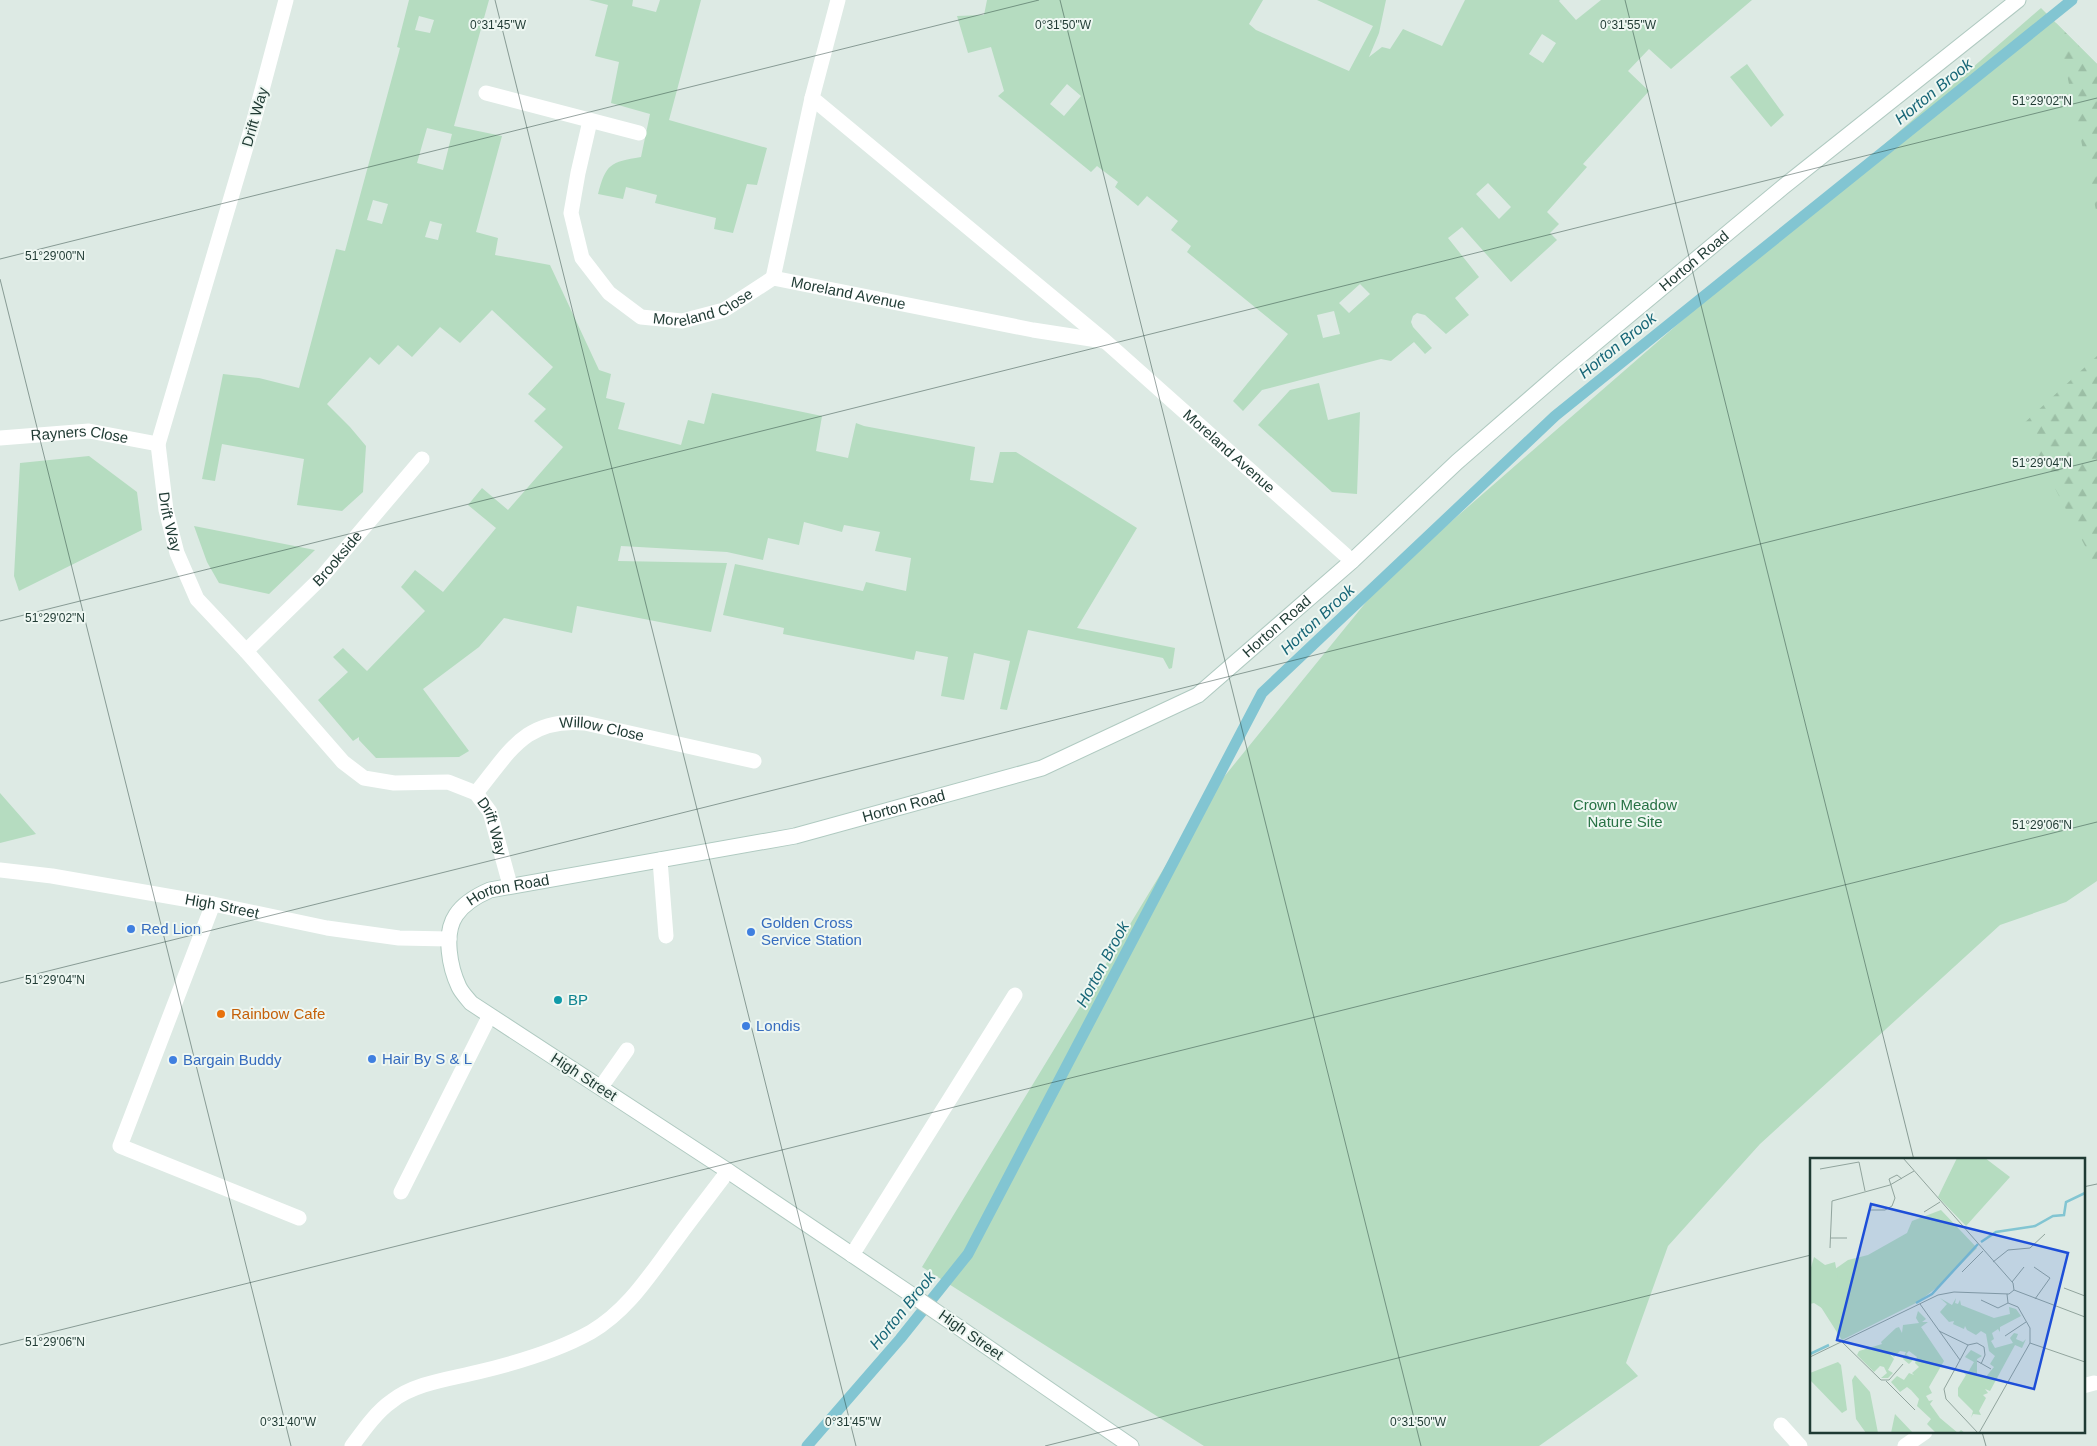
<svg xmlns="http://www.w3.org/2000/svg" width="2097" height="1446" viewBox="0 0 2097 1446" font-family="Helvetica,sans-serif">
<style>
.green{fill:#b5dcc0;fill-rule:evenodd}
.forest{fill:url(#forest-firs)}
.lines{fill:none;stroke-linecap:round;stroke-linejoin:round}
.stream{stroke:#82c5d2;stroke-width:11}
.secondary-casing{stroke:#b0cac1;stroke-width:17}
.lane{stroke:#fff;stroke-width:15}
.street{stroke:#fff;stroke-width:15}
.secondary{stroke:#fff;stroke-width:15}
.ticks{fill:none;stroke:#1f3a33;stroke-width:1;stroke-opacity:0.45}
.shop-dot{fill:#3f7fe0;stroke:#eef7f2;stroke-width:2}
.culture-dot{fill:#0f9aa8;stroke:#eef7f2;stroke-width:2}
.food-dot{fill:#e8710a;stroke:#eef7f2;stroke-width:2}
.labels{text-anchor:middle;stroke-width:4;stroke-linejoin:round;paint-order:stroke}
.street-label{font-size:15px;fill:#1f3a33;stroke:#eef7f2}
.park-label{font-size:15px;fill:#287245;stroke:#eef7f2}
.shop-label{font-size:15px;fill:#366cbe;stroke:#eef7f2;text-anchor:start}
.culture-label{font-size:15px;fill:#0d838f;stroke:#eef7f2;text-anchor:start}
.food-label{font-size:15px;fill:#c56008;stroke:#eef7f2;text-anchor:start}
.water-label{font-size:16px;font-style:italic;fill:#176677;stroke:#eef7f2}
.inset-river{fill:none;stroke:#82c5d2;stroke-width:2.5}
.inset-road{fill:none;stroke:#91a49d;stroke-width:1}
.view{fill:#1d4ed8;fill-opacity:0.15;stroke:#1d4ed8;stroke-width:2.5}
.inset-edge{fill:none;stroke:#1f3a33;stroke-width:2.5}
.ticks-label{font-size:12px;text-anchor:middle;fill:#1f3a33;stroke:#eef7f2;stroke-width:4;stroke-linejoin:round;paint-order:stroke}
</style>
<defs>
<pattern id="forest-firs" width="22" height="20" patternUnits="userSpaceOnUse" patternTransform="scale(1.25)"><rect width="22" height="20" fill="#b5dcc0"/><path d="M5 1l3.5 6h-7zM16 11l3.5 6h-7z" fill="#9bbea5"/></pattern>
</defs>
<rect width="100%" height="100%" fill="#ddeae4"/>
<path class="green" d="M 409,0 L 489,0 L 454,126 L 502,136 L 476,232 L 498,238 L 495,255 L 550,265 L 599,370 L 611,374 L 606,398 L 625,403 L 618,429 L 681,445 L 688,420 L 704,424 L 712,393 L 822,416 L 816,451 L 848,458 L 856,423 L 864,426 L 975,447 L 970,480 L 993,483 L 1000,452 L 1016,452 L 1137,528 L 1077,628 L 1175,648 L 1172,668 L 1169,669 L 1163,658 L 1028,630 L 1007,710 L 1000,709 L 1010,661 L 974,653 L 964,700 L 941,696 L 948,657 L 916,651 L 914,660 L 783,634 L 784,628 L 723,615 L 735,564 L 863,591 L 866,582 L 906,591 L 911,558 L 875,551 L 880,532 L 844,525 L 842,532 L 804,522 L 799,545 L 768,538 L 763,560 L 727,552 L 621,546 L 618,561 L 727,563 L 711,632 L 577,606 L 572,633 L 504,618 L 479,647 L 423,689 L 469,751 L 459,757 L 376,758 L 359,740 L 359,737 L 353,741 L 318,700 L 348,672 L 333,657 L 343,648 L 367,671 L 425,611 L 401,587 L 415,570 L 443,592 L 496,528 L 468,505 L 482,488 L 508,510 L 563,447 L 534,421 L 546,409 L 528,394 L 553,367 L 492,310 L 460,343 L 440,327 L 412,357 L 398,345 L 379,365 L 370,357 L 327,404 L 350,427 L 366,446 L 363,492 L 342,511 L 297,505 L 304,459 L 222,444 L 215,481 L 202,479 L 223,374 L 259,378 L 299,388 L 336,249 L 345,251 L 399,52 L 400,48 L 397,47 ZM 419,16 L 434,20 L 430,33 L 415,30 ZM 427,128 L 452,134 L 443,170 L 417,163 ZM 373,200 L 388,204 L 382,224 L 367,220 ZM 430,221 L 442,224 L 438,240 L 425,237 Z
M 589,0 L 633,0 L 632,6 L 656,12 L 660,0 L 701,0 L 669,120 L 767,148 L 757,185 L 747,184 L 733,233 L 714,229 L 716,218 L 655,203 L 657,195 L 626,187 L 623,199 L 598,194 C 606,164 610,162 641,157 L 650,114 L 611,103 L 619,62 L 595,56 L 608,5 Z
M 987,0 L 1263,0 L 1249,24 L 1256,30 L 1349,71 L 1373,26 L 1317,0 L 1386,0 L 1379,33 L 1369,57 L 1382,47 L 1390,49 L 1403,29 L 1442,46 L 1465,0 L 1560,0 L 1559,1 L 1576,20 L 1601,0 L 1752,0 L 1671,69 L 1649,49 L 1628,71 L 1649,91 L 1583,164 L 1587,167 L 1547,212 L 1559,224 L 1550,233 L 1557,240 L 1511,282 L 1462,227 L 1448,238 L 1479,277 L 1455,298 L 1469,315 L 1446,334 L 1425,315 L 1417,313 L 1413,316 L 1411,322 L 1413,327 L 1432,348 L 1425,354 L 1414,342 L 1391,361 L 1381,359 L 1262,390 L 1243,411 L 1233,401 L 1288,334 L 1187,252 L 1191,246 L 1171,230 L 1178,221 L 1147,196 L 1138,206 L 1115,187 L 1118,182 L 1097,166 L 1091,172 L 998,96 L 1004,91 L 991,47 L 968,53 L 957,16 L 984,15 ZM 1542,34 L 1556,43 L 1543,63 L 1529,54 ZM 1067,84 L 1081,96 L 1064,116 L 1050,104 ZM 1488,183 L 1511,207 L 1499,219 L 1476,194 ZM 1360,284 L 1370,294 L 1349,313 L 1339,303 ZM 1334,311 L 1340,334 L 1323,338 L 1317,315 Z
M 2041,8 L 2097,64 L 2097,881 L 2066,902 L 2000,925 L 1760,1144 L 1668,1246 L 1626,1363 L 1638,1376 L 1539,1446 L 1204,1446 L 922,1267 L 1206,799 L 1384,580 Z
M 1747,64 L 1784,115 L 1771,127 L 1730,77 Z
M 1319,383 L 1328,420 L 1360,412 L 1357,494 L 1332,492 L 1258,425 L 1290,390 Z
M 89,456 L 137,492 L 142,530 L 19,591 L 14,576 L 20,463 Z
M 194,526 L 315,550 L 269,594 L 219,583 L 207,562 Z
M 0,793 L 36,834 L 0,843 Z"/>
<path class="forest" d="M 2056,23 L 2097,64 L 2097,215 Z
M 2097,356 L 2097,569 L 2022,425 Z"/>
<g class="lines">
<path class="stream" d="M 807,1446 L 900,1339 L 968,1254 L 1262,693 L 1555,416 L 2072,0"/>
<defs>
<g id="secondary">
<path id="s9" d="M 1131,1446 L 906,1291 L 728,1171 L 471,1003 C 467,998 462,993 459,987 C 450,968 443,934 456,915 C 464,903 476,896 490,890 L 795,836 L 1042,768 L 1198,695 L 1352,561 L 1457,462 L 1563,370 L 1783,187 L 2018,0"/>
</g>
</defs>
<use href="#secondary" class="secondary-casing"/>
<path class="lane" d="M 660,860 L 666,936
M 213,904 L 120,1146 L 299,1218
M 601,1087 L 627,1050
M 401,1192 L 489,1017
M 852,1255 L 1015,995
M 1781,1425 L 1800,1446
M 352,1446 C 363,1431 376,1412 392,1401 C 415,1383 450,1379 478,1372 C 516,1363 557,1351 591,1332 C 627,1311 649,1276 673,1244 C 691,1219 710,1195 728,1171"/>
<g class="street">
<path id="s1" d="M 286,0 L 254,120 L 158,444 L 166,510 L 177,553 L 197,599 L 246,651 L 343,762 L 364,778 L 394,783 L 448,782 L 476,793 L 490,812 L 510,885"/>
<path id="s2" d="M 838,0 L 812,98 L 1105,341 L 1352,561"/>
<path d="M 486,93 L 639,133"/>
<path id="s3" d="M 812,98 L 773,278 L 1033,330 L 1104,341"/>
<path id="s4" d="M 590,121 L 578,173 L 571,213 L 582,258 L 609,293 L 641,317 L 682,321 L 724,310 L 773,278"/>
<path id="s5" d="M 0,438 L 89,431 L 158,444"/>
<path id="s6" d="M 246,651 L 321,578 L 422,459"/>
<path id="s7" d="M 476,793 C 509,753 525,717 585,723 L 754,761"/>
<path id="s8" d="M 0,870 L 52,876 L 213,904 L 327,928 L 399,938 L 449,939"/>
<path d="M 2083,1386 L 2094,1383"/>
<path d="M 1905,1446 L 1925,1432"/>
</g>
<use href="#secondary" class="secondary"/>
</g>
<path class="ticks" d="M 495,0 L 856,1446M 1060,0 L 1421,1446M 1625,0 L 1914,1160M 0,259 L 1039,0M 0,279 L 291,1446M 0,621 L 2097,98M 0,983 L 2097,460M 2083,1187 L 2097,1184M 0,1345 L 2097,822M 1982,1432 L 1986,1446M 1045,1446 L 1811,1255"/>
<g class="shop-dot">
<circle cx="131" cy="929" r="5"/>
<circle cx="751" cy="932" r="5"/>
<circle cx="746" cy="1026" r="5"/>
<circle cx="372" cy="1059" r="5"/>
<circle cx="173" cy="1060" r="5"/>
</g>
<circle class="culture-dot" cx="558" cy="1000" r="5"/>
<circle class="food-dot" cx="221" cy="1014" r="5"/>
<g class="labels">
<g class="street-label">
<text transform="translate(255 117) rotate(-74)" y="5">Drift Way</text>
<text dy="5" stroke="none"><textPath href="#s9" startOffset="2330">Horton Road</textPath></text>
<text dy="5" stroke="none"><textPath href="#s3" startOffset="261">Moreland Avenue</textPath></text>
<text dy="5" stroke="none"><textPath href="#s4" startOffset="289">Moreland Close</textPath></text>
<text dy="5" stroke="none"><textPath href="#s5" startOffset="80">Rayners Close</textPath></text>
<text dy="5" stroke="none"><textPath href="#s2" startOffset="648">Moreland Avenue</textPath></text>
<text dy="5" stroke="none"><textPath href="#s1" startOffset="541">Drift Way</textPath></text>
<text dy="5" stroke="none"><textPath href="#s6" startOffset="130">Brookside</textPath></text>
<text dy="5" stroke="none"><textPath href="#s9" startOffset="1775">Horton Road</textPath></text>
<text dy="5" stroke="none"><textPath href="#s7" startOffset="155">Willow Close</textPath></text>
<text dy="5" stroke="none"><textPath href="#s9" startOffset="1355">Horton Road</textPath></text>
<text dy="5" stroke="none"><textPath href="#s1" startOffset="1021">Drift Way</textPath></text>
<text dy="5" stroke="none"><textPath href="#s9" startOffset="950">Horton Road</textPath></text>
<text dy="5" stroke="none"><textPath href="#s8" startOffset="225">High Street</textPath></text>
<text transform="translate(584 1077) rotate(33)" y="5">High Street</text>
<text transform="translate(971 1335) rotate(35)" y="5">High Street</text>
</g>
<g class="park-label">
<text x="1625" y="810">Crown Meadow<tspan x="1625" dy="17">Nature Site</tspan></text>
</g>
<g class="shop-label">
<text x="761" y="928">Golden Cross<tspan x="761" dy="17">Service Station</tspan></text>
<text x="141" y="934">Red Lion</text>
<text x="756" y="1031">Londis</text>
<text x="382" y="1064">Hair By S &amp; L</text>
<text x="183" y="1065">Bargain Buddy</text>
</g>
<g class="culture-label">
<text x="568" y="1005">BP</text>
</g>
<g class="food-label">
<text x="231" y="1019">Rainbow Cafe</text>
</g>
<g class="water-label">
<text transform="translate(1933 91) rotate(-39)" y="6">Horton Brook</text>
<text transform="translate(1617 345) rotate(-39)" y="6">Horton Brook</text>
<text transform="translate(1317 619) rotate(-43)" y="6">Horton Brook</text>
<text transform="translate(1102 964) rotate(-62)" y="6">Horton Brook</text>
<text transform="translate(902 1310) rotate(-51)" y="6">Horton Brook</text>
</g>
</g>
<g transform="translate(1810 1158)">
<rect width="275" height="275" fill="#ddeae4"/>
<path d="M 147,0 L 175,0 L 200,19 L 156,68 L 128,39 ZM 131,52 L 167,90 L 130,127 L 108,144 L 32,182 L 0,132 L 0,122 L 15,118 L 38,102 L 58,97 L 97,75 L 102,63 ZM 130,140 L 142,147 L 146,140 L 145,145 L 148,146 L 150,142 L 151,147 L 184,160 L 200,156 L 199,149 L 206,151 L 211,158 L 190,169 L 190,174 L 188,171 L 182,175 L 184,181 L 181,183 L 185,190 L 203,185 L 200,180 L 204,175 L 208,176 L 206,181 L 213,184 L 216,181 L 212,190 L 205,187 L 180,233 L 175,231 L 178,235 L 173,237 L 176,240 L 169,253 L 171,257 L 163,256 L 161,260 L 163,253 L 148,238 L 148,230 L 156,217 L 153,214 L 157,216 L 164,204 L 155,199 L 161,192 L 172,198 L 167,201 L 167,216 L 175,220 L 184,209 L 180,206 L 185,198 L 179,193 L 176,176 L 171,173 L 166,177 L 157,172 L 155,168 L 154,171 L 143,166 L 144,163 L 139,164 L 130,154 L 137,146 ZM 108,153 L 116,161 L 112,164 L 118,164 L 111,169 L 134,203 L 119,229 L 122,235 L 116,238 L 119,243 L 123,242 L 120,246 L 130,260 L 148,275 L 151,272 L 155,275 L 126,275 L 117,266 L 121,261 L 107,248 L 109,241 L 101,232 L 97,229 L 90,234 L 81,224 L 87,218 L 94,222 L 99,215 L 104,217 L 102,215 L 109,209 L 105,205 L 107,199 L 99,193 L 96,196 L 103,202 L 99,206 L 93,201 L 96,194 L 90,193 L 84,199 L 79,195 L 84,201 L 78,212 L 83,215 L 78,220 L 71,220 L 77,215 L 74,209 L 70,208 L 64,214 L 47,197 L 49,193 L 72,186 L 71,184 L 86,170 L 89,169 L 92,175 L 93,167 L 109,165 L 106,160 ZM 28,204 L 31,207 L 37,252 L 32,255 L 0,222 L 0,215 ZM 45,217 L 60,234 L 68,275 L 56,275 L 46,261 L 42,222 ZM 85,256 L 103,275 L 81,275 Z" fill="#b5dcc0"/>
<path d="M 4,99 L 15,107 L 25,104 L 28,120 L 39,121 L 44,143 L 33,150 L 31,180 L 15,152 L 4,145 L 0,146 L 0,113 Z" fill="#b5dcc0"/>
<path class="inset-river" d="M 171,84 L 186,74 L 225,68 L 243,58 L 254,57 L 256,44 L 275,35M 106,145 L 122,136 L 168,86M 0,196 L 19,187"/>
<path class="inset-road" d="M 93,0 L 203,125 L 204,132M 10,11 L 49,4 L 55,33M 60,52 L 75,52 L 82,48 L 85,40 L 79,21 L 87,17 L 92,21M 114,54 L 130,44M 20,80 L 37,80M 20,90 L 22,43 L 80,27 L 104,13M 183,104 L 198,92 L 220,90 L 235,76M 224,109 L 240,120 L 225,141M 152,114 L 173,93M 202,124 L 214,109M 254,130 L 275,138M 204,132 L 275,159M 171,142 L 188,150 L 198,145M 110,146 L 150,202 L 134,231 L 136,241 L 168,275M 129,173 L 158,187 L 150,202M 195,178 L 216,164M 32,184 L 71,222 L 79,222 L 93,206M 220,185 L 275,204M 158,187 L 167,185 L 174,189 L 175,197 L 171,206M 0,199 L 128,137 L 144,134 L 199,136 L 204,132M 167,203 L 181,211M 76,223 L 105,252M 169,275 L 220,185 L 220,170 L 208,149 L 198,145 L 197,136"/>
<path class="view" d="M 61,46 L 258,95 L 224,231 L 27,182 Z"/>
<rect width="275" height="275" class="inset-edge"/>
</g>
<g class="ticks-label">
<text x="498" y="29">0°31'45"W</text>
<text x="1063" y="29">0°31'50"W</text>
<text x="1628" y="29">0°31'55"W</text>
<text x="2042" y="105">51°29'02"N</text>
<text x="55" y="260">51°29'00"N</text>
<text x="2042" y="467">51°29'04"N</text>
<text x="55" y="622">51°29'02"N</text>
<text x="2042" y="829">51°29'06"N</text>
<text x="55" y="984">51°29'04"N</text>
<text x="55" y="1346">51°29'06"N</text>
<text x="288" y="1426">0°31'40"W</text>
<text x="853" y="1426">0°31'45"W</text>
<text x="1418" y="1426">0°31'50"W</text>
</g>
</svg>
